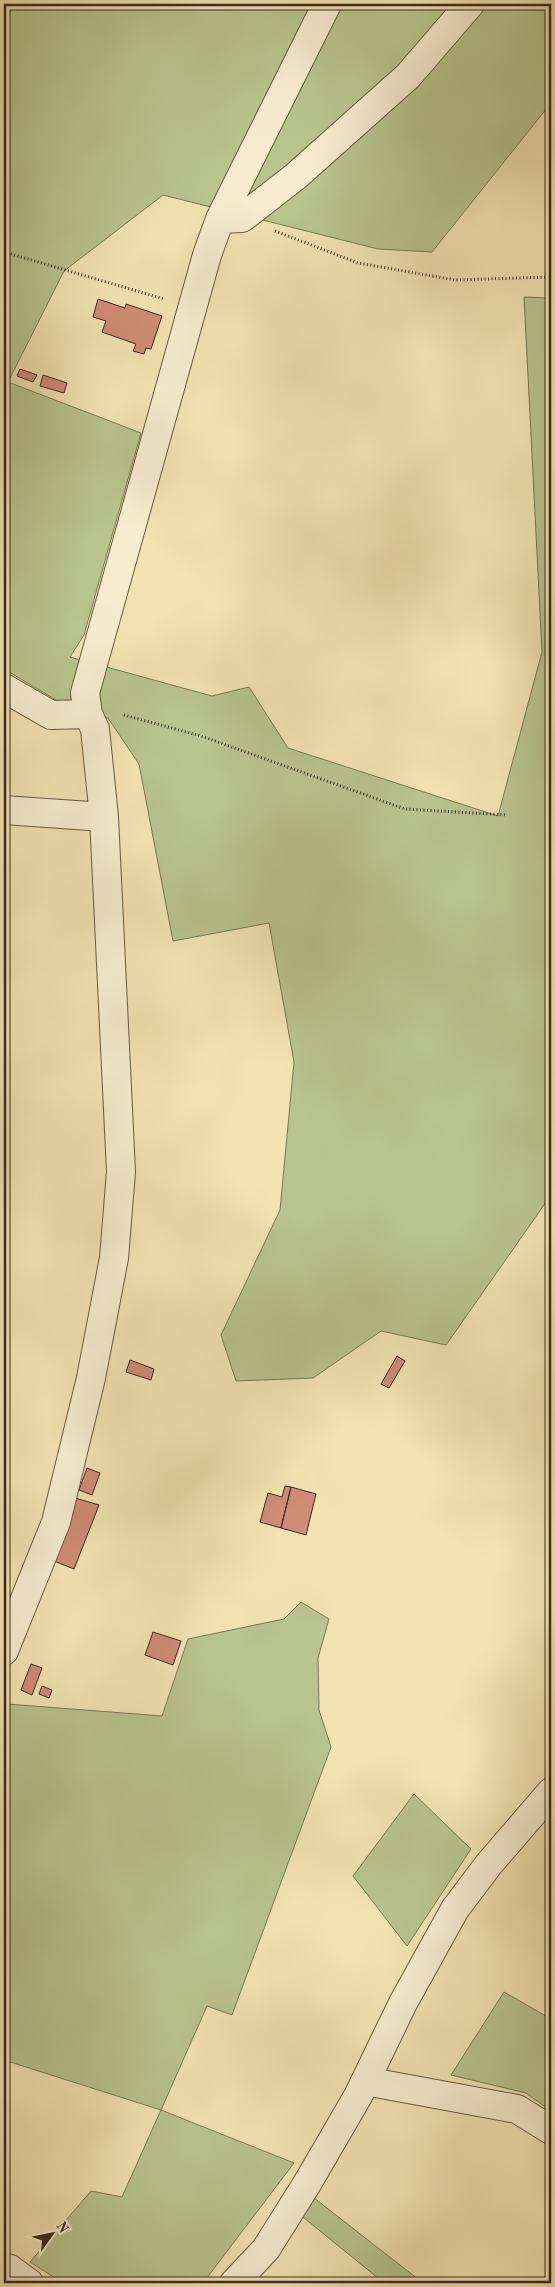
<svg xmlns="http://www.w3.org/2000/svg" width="555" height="2287" viewBox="0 0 555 2287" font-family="'Old Standard TT',serif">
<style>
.green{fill:#b9c48e;stroke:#797856}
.building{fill:#cf8c76;stroke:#392b1e}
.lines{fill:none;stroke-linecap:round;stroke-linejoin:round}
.minor-casing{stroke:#685943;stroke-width:30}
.path{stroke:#392b1e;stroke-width:3;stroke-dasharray:1 2.5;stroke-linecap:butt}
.minor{stroke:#f7edce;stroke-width:28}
</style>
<rect width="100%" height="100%" fill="#f3e3b3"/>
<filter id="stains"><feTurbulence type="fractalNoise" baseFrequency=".004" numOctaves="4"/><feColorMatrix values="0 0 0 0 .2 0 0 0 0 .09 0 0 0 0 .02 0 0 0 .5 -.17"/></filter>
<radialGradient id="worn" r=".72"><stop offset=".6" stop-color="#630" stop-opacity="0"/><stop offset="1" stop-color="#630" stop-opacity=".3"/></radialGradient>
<path class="green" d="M 4,4 L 551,4 L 551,103 L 432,252 L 378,249 L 163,195 L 64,271 L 8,382 L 141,433 L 84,635 L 70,657 L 212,696 L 249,687 L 288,748 L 498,816 L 542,652 L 524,297 L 551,298 L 551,1195 L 446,1345 L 381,1331 L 313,1378 L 236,1381 L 221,1335 L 280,1210 L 294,1062 L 269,923 L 173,941 L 139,764 L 108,718 L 56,700 L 4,669 Z
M 301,1602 L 329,1619 L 318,1658 L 319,1710 L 331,1747 L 232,2015 L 207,2006 L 161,2110 L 294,2163 L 203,2283 L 63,2283 L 30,2262 L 91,2191 L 122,2197 L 161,2110 L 4,2060 L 4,1712 L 7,1704 L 162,1716 L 188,1639 L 284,1619 Z
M 414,1794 L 471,1849 L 407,1946 L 353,1876 Z
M 504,1992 L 551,2019 L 551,2111 L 526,2093 L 451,2075 Z
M 309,2194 L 423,2283 L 384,2283 L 298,2213 Z"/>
<path class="building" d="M 98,299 L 125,308 L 126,304 L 162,316 L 151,349 L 146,348 L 144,354 L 133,351 L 136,344 L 102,332 L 106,321 L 93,317 Z
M 20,369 L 37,375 L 33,382 L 17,376 Z
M 43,375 L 67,383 L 64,393 L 40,386 Z
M 4,706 L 9,708 L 4,722 Z
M 397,1356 L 405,1361 L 389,1388 L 381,1384 Z
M 130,1360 L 154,1369 L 151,1380 L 126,1372 Z
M 87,1468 L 100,1473 L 92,1495 L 79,1490 Z
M 285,1486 L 291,1487 L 281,1528 L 260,1522 L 268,1493 L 282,1497 Z
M 291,1487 L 316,1494 L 306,1535 L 281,1528 Z
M 75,1498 L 99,1505 L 74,1569 L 54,1561 Z
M 153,1632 L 181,1641 L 173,1665 L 145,1655 Z
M 31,1664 L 42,1668 L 32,1695 L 21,1690 Z
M 42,1686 L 52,1690 L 49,1698 L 39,1694 Z"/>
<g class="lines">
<defs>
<path id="minor" d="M 220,219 L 242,218 L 296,176 L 408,76 L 470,4
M 4,688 L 51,715 L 88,714
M 4,810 L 104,817
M 4,1651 L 56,1522 L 91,1378 L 114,1258 L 121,1172 L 104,817 L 95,729 L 88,714 L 85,693 L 207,255 L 220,219 L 327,4
M 365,2081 L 517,2109 L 551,2130
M 4,2267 L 10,2269 L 29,2283
M 234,2283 L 266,2249 L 308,2182 L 358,2096 L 403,2003 L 455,1909 L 489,1864 L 551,1792"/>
</defs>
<use href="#minor" class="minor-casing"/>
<path class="path" d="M 275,231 L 358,263 L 455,280 L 551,277
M 4,252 L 164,299
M 124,715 L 201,736 L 405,809 L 507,815"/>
<use href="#minor" class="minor"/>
</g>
<rect width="555" height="2287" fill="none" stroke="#f3e3b3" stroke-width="20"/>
<rect x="5" y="5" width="545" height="2277" fill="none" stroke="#392b1e" stroke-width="2.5"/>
<rect x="10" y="10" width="535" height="2267" fill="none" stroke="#392b1e"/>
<g transform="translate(52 2234) rotate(57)" stroke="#f7edce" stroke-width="4" paint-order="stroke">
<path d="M0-4L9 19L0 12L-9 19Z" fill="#392b1e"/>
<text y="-8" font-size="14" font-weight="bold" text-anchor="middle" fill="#392b1e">N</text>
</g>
<rect width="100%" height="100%" filter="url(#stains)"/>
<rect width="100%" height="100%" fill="url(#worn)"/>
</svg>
